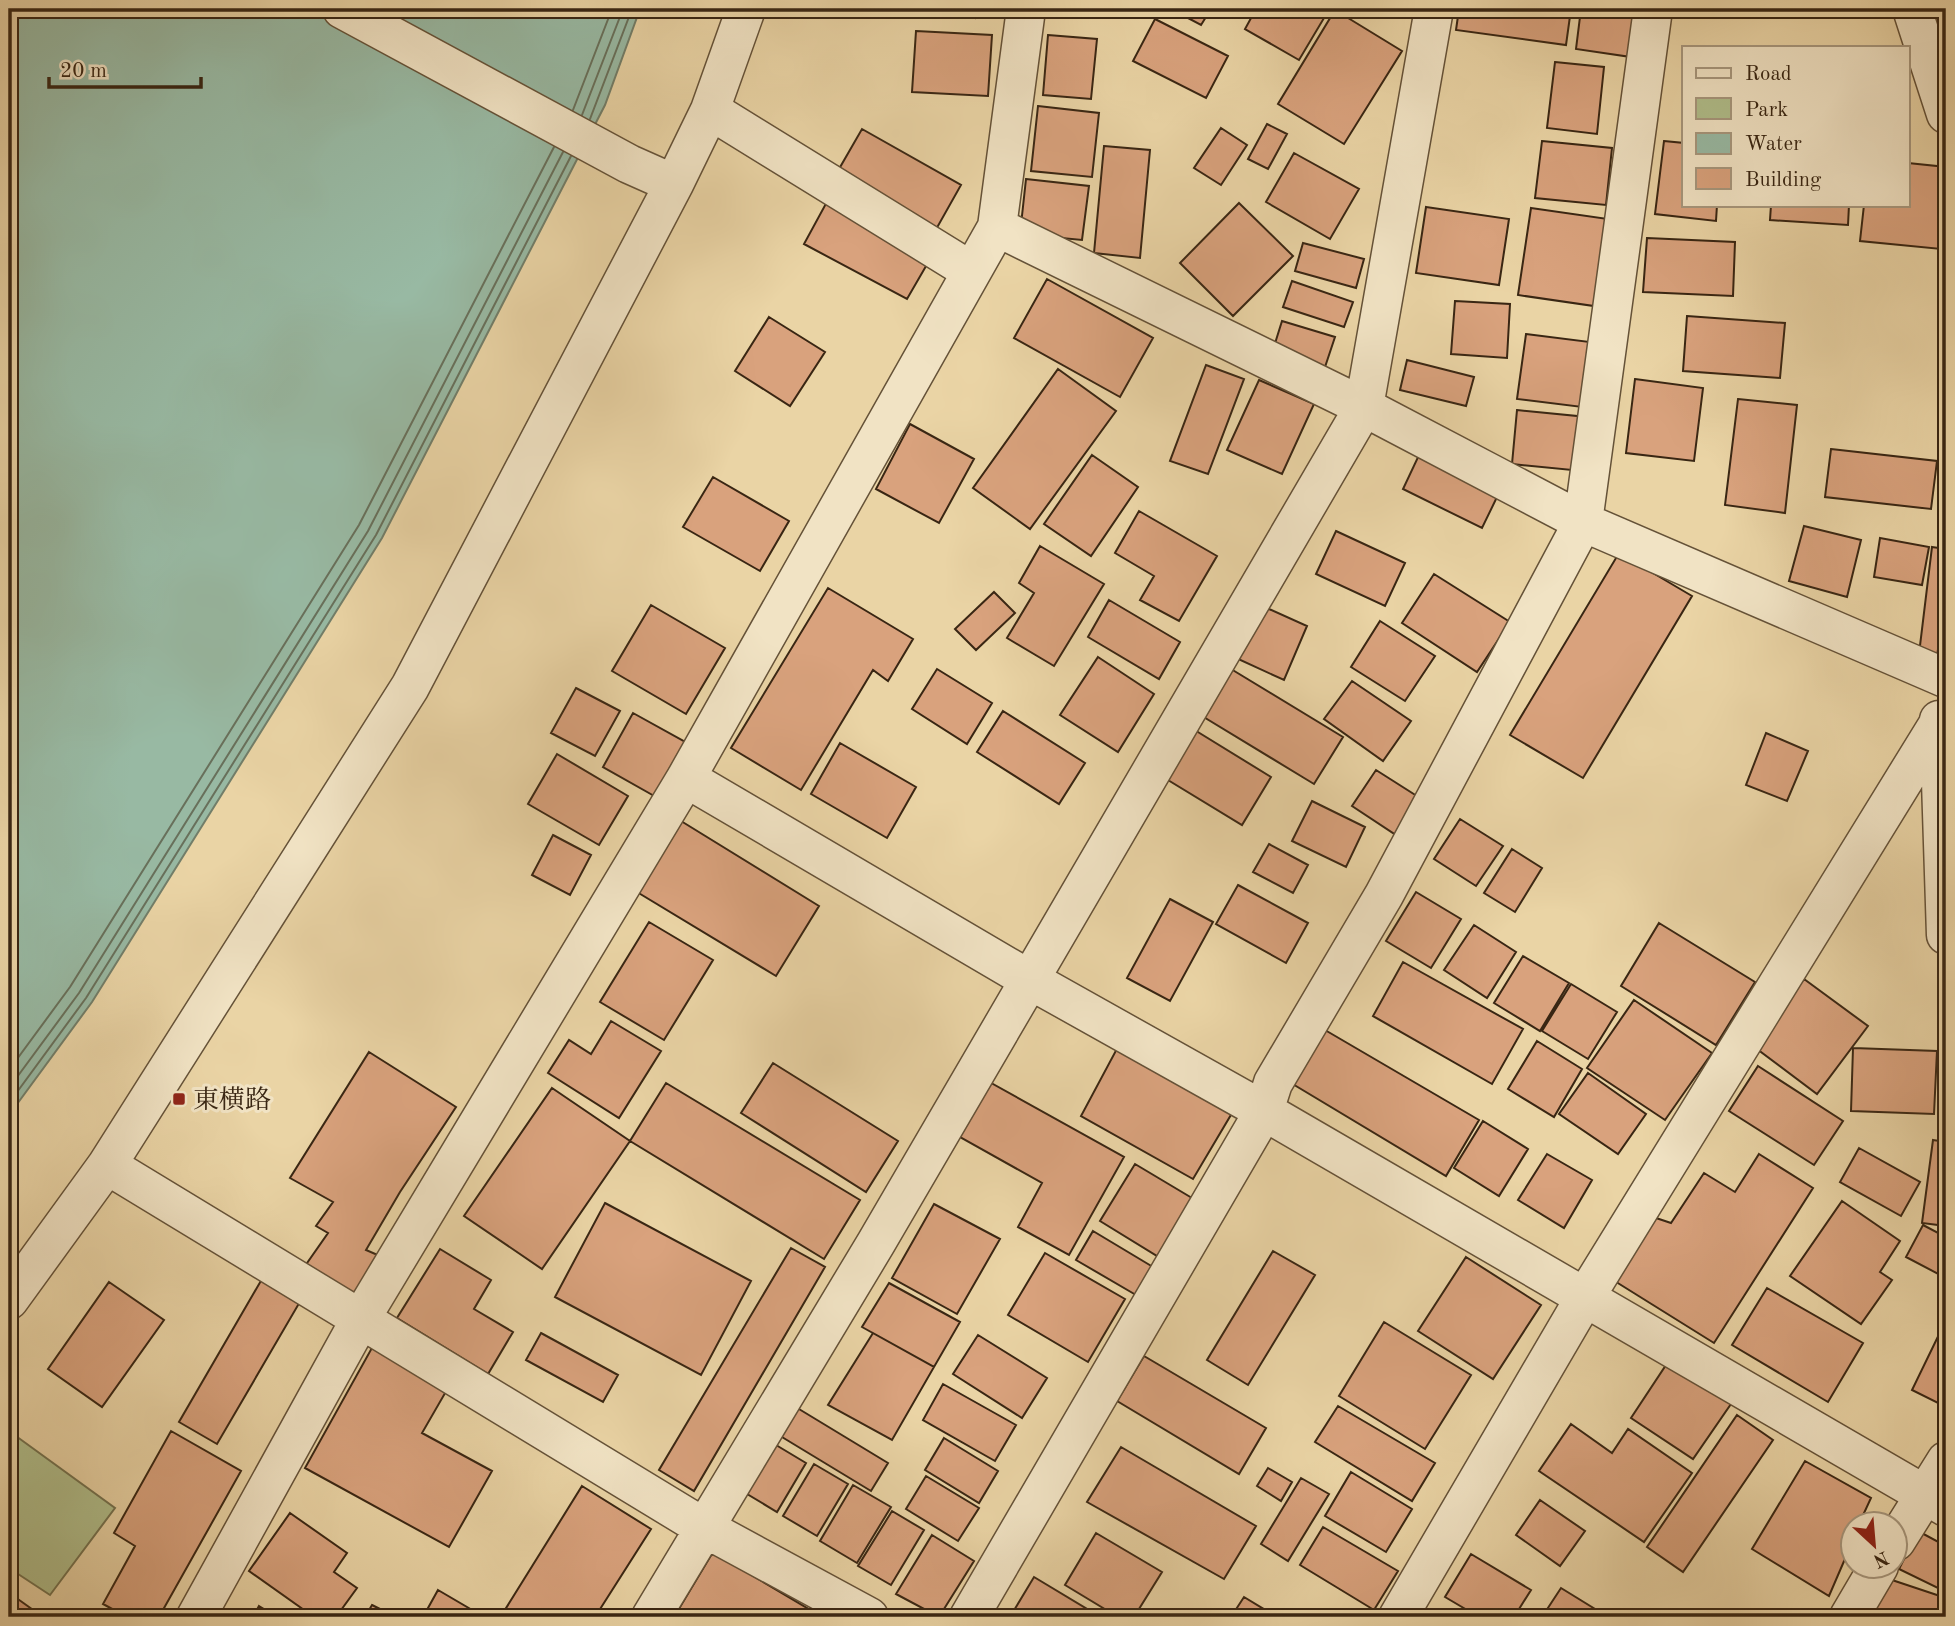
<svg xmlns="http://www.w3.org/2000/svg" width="1955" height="1626" viewBox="0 0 1955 1626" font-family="'Old Standard TT','Noto Serif JP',serif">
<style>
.green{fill:#b0be8b;stroke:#74724f;stroke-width:2}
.water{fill:#98b9a3;stroke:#727e69;stroke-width:2}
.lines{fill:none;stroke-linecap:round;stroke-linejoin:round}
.shore{stroke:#68705b;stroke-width:2}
.building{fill:#d9a27d;stroke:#392613;stroke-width:2}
.minor-casing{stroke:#655238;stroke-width:41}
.minor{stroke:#f1e3c4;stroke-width:38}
.poi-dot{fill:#8f2418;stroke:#f1e3c4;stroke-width:2.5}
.labels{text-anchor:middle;stroke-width:6;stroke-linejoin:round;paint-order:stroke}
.poi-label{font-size:26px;fill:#392613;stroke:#f1e3c4;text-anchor:start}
</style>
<rect width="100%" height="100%" fill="#ead4a5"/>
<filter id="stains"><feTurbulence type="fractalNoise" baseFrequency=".00286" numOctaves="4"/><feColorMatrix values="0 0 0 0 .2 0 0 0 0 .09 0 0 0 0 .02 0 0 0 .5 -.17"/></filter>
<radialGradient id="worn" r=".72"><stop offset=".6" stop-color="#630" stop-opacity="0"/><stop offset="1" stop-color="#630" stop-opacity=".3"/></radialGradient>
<path class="green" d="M 9,1431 L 115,1508 L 50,1595 L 9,1568 Z"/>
<path class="water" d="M 9,9 L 640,9 L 605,105 L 382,538 L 92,1002 L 9,1115 Z"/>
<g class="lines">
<path class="shore" d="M 573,110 L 612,9
M 582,115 L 623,9
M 590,119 L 632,9
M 9,1070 L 70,987 L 359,525 L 554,147
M 9,1088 L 79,993 L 368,531 L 563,152
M 9,1103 L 86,998 L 376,535 L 571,156"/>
</g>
<path class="building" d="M 945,9 L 977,9 L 975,18 Z
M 1076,9 L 1096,9 L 1092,17 Z
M 1171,9 L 1211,9 L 1201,25 Z
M 1256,9 L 1319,9 L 1327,13 L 1299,60 L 1245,29 Z
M 1459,9 L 1571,9 L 1566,45 L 1456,30 Z
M 1581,9 L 1638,9 L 1631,57 L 1576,49 Z
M 1936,9 L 1946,9 L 1946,34 Z
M 1335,10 L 1402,51 L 1344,144 L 1278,104 Z
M 1155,19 L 1228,56 L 1206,98 L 1133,61 Z
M 916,31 L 992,35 L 988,96 L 912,92 Z
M 1048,35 L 1097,39 L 1091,99 L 1043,95 Z
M 1555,62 L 1604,67 L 1597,134 L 1547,128 Z
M 1038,106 L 1099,113 L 1092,177 L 1031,171 Z
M 1267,124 L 1287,134 L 1268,169 L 1248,159 Z
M 1221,128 L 1247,145 L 1221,185 L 1194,168 Z
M 862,129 L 961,185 L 934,233 L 835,176 Z
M 1542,141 L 1612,148 L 1606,205 L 1535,198 Z
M 1664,141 L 1684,143 L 1684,205 L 1717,205 L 1716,221 L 1655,214 Z
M 1104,146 L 1150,150 L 1140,258 L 1094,253 Z
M 1294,153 L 1359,189 L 1330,239 L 1266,202 Z
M 1908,163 L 1946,167 L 1941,249 L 1860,241 L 1864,205 L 1908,205 Z
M 1026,179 L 1089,186 L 1082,240 L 1020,234 Z
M 829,198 L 933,254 L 907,299 L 804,244 Z
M 1239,203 L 1293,256 L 1233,316 L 1180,263 Z
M 1771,205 L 1849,205 L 1848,225 L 1770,220 Z
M 1426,207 L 1509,219 L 1499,285 L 1416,273 Z
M 1531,208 L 1608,219 L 1594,306 L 1518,295 Z
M 1647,238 L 1735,242 L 1733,296 L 1643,292 Z
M 1303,243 L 1364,259 L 1356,288 L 1295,271 Z
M 1047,279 L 1153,338 L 1120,397 L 1014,338 Z
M 1292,281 L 1353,302 L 1344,327 L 1283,307 Z
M 1455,301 L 1510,304 L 1507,358 L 1451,354 Z
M 1687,316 L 1785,323 L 1780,378 L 1683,371 Z
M 769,317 L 825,352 L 790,406 L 735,371 Z
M 1282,321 L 1335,337 L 1324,370 L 1272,353 Z
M 1526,334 L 1590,342 L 1582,407 L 1517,399 Z
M 1407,360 L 1474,377 L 1466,406 L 1400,390 Z
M 1206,365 L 1244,379 L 1208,474 L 1170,461 Z
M 1058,369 L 1116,411 L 1030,529 L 973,488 Z
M 1635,379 L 1703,388 L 1694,461 L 1626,453 Z
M 1259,380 L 1314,404 L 1282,474 L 1227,450 Z
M 1738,399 L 1797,405 L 1785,513 L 1725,505 Z
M 1517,410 L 1587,417 L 1582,471 L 1512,464 Z
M 910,424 L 974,459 L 939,523 L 876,489 Z
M 1831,449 L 1937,461 L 1931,509 L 1825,497 Z
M 1092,455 L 1138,487 L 1091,556 L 1044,524 Z
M 1419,455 L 1498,495 L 1482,528 L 1403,489 Z
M 713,477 L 789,521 L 760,571 L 683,527 Z
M 1139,511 L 1217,556 L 1179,621 L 1140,600 L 1154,576 L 1115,553 Z
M 1804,526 L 1861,540 L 1847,597 L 1789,581 Z
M 1336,531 L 1405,563 L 1385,606 L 1316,574 Z
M 1880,538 L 1929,547 L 1922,585 L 1874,577 Z
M 1040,546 L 1104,584 L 1054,666 L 1007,638 L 1034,593 L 1019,583 Z
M 1932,547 L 1946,549 L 1946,588 L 1937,657 L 1919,654 Z
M 1619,553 L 1692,596 L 1583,778 L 1510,735 Z
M 1434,574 L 1510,622 L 1477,672 L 1402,623 Z
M 828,588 L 913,639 L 888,681 L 873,670 L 801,790 L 731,748 Z
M 994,592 L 1015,613 L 976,650 L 955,629 Z
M 1109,600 L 1180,642 L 1159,679 L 1088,637 Z
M 651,605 L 725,648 L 686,714 L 612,671 Z
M 1260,605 L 1307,626 L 1284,680 L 1236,658 Z
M 1380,621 L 1435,656 L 1405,701 L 1351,667 Z
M 1098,657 L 1154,694 L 1118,752 L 1060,715 Z
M 937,669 L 992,703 L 967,744 L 912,709 Z
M 1231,669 L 1343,737 L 1314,784 L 1202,716 Z
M 1352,681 L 1411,721 L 1383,761 L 1324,719 Z
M 576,688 L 620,711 L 595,756 L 551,733 Z
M 1003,711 L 1085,763 L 1059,804 L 977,752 Z
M 633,713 L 687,743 L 656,797 L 603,767 Z
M 1193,729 L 1271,777 L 1242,825 L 1163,777 Z
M 1766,733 L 1808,751 L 1787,801 L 1746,785 Z
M 840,743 L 916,787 L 887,838 L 811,794 Z
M 557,754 L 628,796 L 599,845 L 528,804 Z
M 1376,770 L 1420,798 L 1396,835 L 1352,806 Z
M 1312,801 L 1365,827 L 1346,867 L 1292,841 Z
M 1460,819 L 1503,846 L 1476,886 L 1434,859 Z
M 681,821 L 819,906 L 776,976 L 637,892 Z
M 553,835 L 591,855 L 570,895 L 532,875 Z
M 1269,844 L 1308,865 L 1293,893 L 1253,872 Z
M 1512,849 L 1542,868 L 1515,912 L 1484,893 Z
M 1238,885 L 1308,923 L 1286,963 L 1216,924 Z
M 1416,892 L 1461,919 L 1431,968 L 1386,941 Z
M 1170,899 L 1213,922 L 1170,1001 L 1127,978 Z
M 649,922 L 713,960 L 664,1040 L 600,1002 Z
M 1659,923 L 1755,982 L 1716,1045 L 1621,986 Z
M 1474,925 L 1516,952 L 1487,998 L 1444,970 Z
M 1523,956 L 1569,983 L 1540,1031 L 1494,1003 Z
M 1403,962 L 1523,1029 L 1492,1084 L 1373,1016 Z
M 1804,979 L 1868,1026 L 1817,1094 L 1753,1046 Z
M 1571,984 L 1617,1012 L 1588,1059 L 1542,1031 Z
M 1634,1000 L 1712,1053 L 1665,1120 L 1587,1068 Z
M 611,1021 L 661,1051 L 619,1118 L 548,1073 L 569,1040 L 591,1054 Z
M 1313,1023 L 1479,1120 L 1446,1176 L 1281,1077 Z
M 1537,1041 L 1582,1069 L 1554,1117 L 1508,1089 Z
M 1120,1043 L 1235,1108 L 1193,1179 L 1081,1116 Z
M 1853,1048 L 1937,1051 L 1934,1114 L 1851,1111 Z
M 369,1052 L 456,1107 L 400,1192 L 366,1250 L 380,1256 L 355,1298 L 305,1266 L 328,1233 L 316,1226 L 333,1202 L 290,1178 Z
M 773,1063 L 898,1141 L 866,1192 L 741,1113 Z
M 1758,1066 L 1843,1121 L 1814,1165 L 1729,1111 Z
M 1588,1073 L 1646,1114 L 1618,1154 L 1559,1114 Z
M 984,1079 L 1124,1157 L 1069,1255 L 1018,1227 L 1042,1183 L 953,1133 Z
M 666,1083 L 860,1200 L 824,1259 L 630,1141 Z
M 552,1088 L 630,1141 L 542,1269 L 464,1216 Z
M 1483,1121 L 1528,1149 L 1499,1196 L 1454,1168 Z
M 1933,1140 L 1946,1142 L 1946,1226 L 1922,1223 Z
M 1859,1148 L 1920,1182 L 1901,1216 L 1840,1182 Z
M 1547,1154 L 1592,1180 L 1564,1228 L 1518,1200 Z
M 1759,1154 L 1813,1188 L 1714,1343 L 1613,1280 L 1653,1217 L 1671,1223 L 1704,1173 L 1735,1192 Z
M 1135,1164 L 1197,1201 L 1162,1259 L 1100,1221 Z
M 1842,1201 L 1900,1241 L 1880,1272 L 1892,1280 L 1861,1324 L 1790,1276 Z
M 605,1203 L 751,1281 L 701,1375 L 555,1297 Z
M 934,1204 L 1000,1239 L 957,1314 L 892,1278 Z
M 1923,1225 L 1946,1237 L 1946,1278 L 1906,1257 Z
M 1093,1231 L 1153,1267 L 1136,1295 L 1076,1260 Z
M 791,1248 L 825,1267 L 694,1491 L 659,1470 Z
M 440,1249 L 491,1280 L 474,1309 L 513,1332 L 488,1374 L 397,1318 Z
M 1273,1251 L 1315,1275 L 1248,1385 L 1207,1360 Z
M 1045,1253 L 1125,1299 L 1088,1362 L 1008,1315 Z
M 1466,1257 L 1541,1305 L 1493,1379 L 1418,1331 Z
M 262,1279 L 301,1300 L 217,1444 L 179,1422 Z
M 109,1282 L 164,1320 L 102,1407 L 48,1369 Z
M 889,1283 L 960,1322 L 934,1367 L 862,1327 Z
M 1767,1288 L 1863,1343 L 1828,1402 L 1732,1345 Z
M 1946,1320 L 1946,1407 L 1912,1390 Z
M 1384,1322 L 1471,1375 L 1425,1449 L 1339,1396 Z
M 541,1333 L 618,1375 L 603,1402 L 526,1360 Z
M 873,1333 L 934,1367 L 892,1440 L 828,1405 Z
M 978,1335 L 1047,1378 L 1022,1418 L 953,1374 Z
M 373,1346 L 448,1388 L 422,1433 L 492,1471 L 449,1547 L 305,1468 Z
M 1144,1356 L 1266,1428 L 1239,1474 L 1117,1401 Z
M 1670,1359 L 1733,1401 L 1693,1459 L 1631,1418 Z
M 943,1384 L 1016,1425 L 995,1461 L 923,1420 Z
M 794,1406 L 888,1463 L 871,1491 L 777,1434 Z
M 1338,1406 L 1435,1463 L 1412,1501 L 1315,1442 Z
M 1737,1415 L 1773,1440 L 1683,1572 L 1647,1547 Z
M 1571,1424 L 1612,1453 L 1628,1429 L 1692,1473 L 1644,1542 L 1539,1471 Z
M 171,1431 L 241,1471 L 159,1617 L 113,1617 L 116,1611 L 103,1604 L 135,1546 L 114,1533 Z
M 944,1438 L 998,1471 L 979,1503 L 925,1470 Z
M 771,1442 L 806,1463 L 777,1512 L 742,1491 Z
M 1121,1447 L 1256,1526 L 1224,1579 L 1087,1502 Z
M 1805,1461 L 1871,1498 L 1859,1524 L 1854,1524 L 1854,1538 L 1829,1596 L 1752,1549 Z
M 814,1464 L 848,1484 L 817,1536 L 783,1516 Z
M 1268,1468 L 1292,1482 L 1281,1501 L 1257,1486 Z
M 1351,1472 L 1412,1509 L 1386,1552 L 1325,1516 Z
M 926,1476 L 979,1508 L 958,1541 L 906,1509 Z
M 1301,1478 L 1329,1494 L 1288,1561 L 1261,1544 Z
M 853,1485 L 891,1507 L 857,1563 L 820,1541 Z
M 582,1486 L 651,1529 L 595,1617 L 510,1617 L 503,1613 Z
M 1540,1500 L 1585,1531 L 1560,1566 L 1516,1535 Z
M 892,1511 L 924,1530 L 891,1585 L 858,1566 Z
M 290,1513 L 347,1553 L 334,1572 L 357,1588 L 336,1617 L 314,1617 L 249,1571 Z
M 1323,1527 L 1398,1571 L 1374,1610 L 1300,1565 Z
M 1918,1531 L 1946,1546 L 1946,1592 L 1899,1569 Z
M 1096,1533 L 1162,1572 L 1134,1617 L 1118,1617 L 1065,1585 Z
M 932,1535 L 974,1561 L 939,1617 L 896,1594 Z
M 713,1552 L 822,1617 L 674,1617 Z
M 1471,1554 L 1531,1590 L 1514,1617 L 1479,1617 L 1445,1597 Z
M 1034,1577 L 1097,1615 L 1096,1617 L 1010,1617 Z
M 1883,1577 L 1946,1598 L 1946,1617 L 1869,1617 Z
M 1561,1588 L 1608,1617 L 1542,1617 Z
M 438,1590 L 484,1617 L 423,1617 Z
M 15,1597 L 43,1617 L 9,1617 L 9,1605 Z
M 1244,1597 L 1277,1617 L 1231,1617 Z
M 372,1605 L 396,1617 L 365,1617 Z
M 259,1606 L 277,1617 L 253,1617 Z"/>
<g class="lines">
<defs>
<path id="minor" d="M 342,9 L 629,164 L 674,184
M 1912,9 L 1946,114
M 710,110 L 971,271
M 997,227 L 1364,407 L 1583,522 L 1945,678
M 1939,720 L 1946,935
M 686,778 L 1030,980 L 1264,1111 L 1946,1507
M 107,1165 L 703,1527 L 869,1617
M 9,1300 L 107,1165 L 410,687 L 674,184 L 710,110 L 746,9
M 1896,1541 L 1946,1461
M 196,1617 L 360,1320 L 686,778 L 997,227 L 1026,9
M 651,1617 L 876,1243 L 1364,407 L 1434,9
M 969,1617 L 1264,1111 L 1273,1083 L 1384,895 L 1583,522 L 1653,9
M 1398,1617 L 1584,1299 L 1939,723
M 1849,1617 L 1879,1566"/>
</defs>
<use href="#minor" class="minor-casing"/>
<use href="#minor" class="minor"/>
</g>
<rect class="poi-dot" x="172" y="1092" width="14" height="14" rx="3.5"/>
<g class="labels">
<g class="poi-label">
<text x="193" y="1108">東横路</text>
</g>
</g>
<rect width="1955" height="1626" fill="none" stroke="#ead4a5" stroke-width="35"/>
<rect x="10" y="10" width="1934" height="1605" fill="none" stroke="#392613" stroke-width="3.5"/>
<rect x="18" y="18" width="1920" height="1591" fill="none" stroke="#392613" stroke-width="2"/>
<rect x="1682" y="46" width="228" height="161" fill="#f1e3c4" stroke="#a7977d" stroke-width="2"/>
<rect x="1696" y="68" width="35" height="10" fill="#f1e3c4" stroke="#a7977d" stroke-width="2"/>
<text x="1745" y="80" font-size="21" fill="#392613">Road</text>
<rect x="1696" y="98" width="35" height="21" fill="#b0be8b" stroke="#a7977d" stroke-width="2"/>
<text x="1745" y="116" font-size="21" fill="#392613">Park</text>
<rect x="1696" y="133" width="35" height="21" fill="#98b9a3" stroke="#a7977d" stroke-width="2"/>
<text x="1745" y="150" font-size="21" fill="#392613">Water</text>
<rect x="1696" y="168" width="35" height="21" fill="#d9a27d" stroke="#a7977d" stroke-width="2"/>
<text x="1745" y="186" font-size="21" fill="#392613">Building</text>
<g transform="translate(1874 1545) rotate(154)"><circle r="33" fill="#f1e3c4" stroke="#a7977d" stroke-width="2"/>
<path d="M0-5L12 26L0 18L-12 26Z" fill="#8f2418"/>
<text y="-10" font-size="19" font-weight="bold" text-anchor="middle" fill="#392613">N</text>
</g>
<path d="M49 77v10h152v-10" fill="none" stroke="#392613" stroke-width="3.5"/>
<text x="60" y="77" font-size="21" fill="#392613" stroke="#f1e3c4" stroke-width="5" paint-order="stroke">20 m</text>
<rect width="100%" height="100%" filter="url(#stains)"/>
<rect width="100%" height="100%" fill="url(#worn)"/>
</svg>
